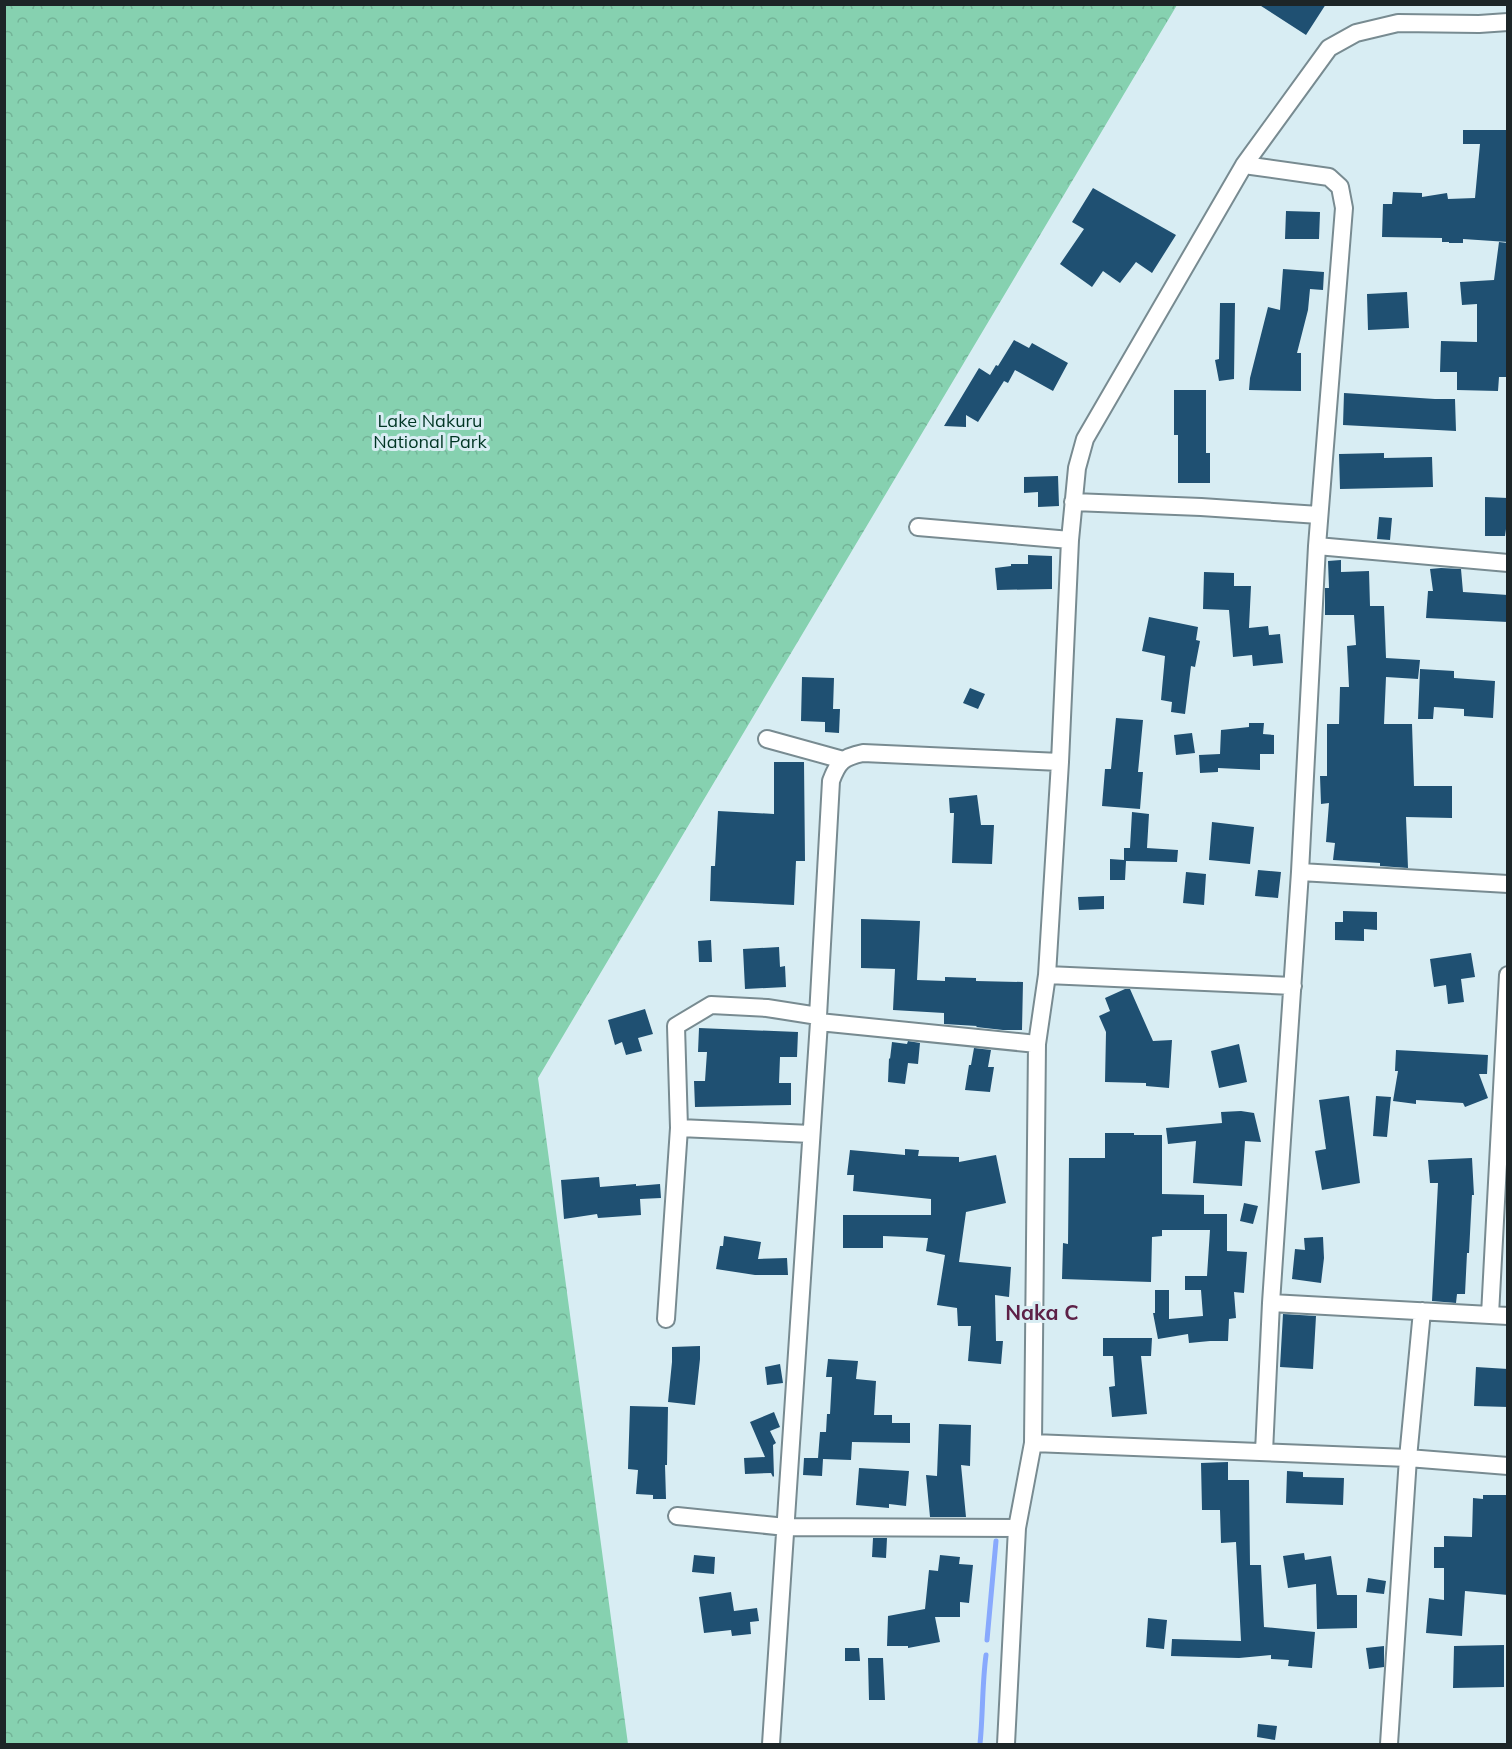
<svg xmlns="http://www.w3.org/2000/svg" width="1512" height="1749" viewBox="0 0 1512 1749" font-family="Mulish,sans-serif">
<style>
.park{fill:url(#park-crowns)}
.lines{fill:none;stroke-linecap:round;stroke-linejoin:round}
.stream{stroke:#88a9fd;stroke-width:5}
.building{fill:#1f5072}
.minor-casing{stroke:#788b91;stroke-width:20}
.minor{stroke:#fff;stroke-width:16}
.labels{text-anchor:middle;stroke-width:6;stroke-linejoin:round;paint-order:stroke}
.park-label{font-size:18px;fill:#003624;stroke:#d8edf3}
.quarter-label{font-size:21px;font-weight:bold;fill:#5d2147;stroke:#d8edf3}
</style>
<defs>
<pattern id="park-crowns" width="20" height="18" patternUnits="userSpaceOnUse" patternTransform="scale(1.5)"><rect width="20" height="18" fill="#86d1b0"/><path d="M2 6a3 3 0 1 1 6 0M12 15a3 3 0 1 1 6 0" fill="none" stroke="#73b397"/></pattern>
</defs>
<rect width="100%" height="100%" fill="#d8edf3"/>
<path class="park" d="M 5,4 L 1177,5 L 538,1078 L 628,1744 L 5,1744 Z"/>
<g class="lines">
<path class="stream" d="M 987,1640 L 996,1541
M 980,1744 C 983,1715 982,1685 986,1655"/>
</g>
<path class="building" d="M 1258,4 L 1326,4 L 1306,35 Z
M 1463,130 L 1508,130 L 1508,242 L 1463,239 L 1463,243 L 1449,243 L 1449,242 L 1442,242 L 1442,238 L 1382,237 L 1383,204 L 1392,204 L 1393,192 L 1422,193 L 1422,197 L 1447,193 L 1448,199 L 1475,198 L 1480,144 L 1463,144 Z
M 1093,188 L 1176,235 L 1152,273 L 1136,262 L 1120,283 L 1103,271 L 1092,287 L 1060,264 L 1084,229 L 1072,222 Z
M 1286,211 L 1320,212 L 1319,239 L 1285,239 Z
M 1499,242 L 1508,243 L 1508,377 L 1499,377 L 1498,391 L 1457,390 L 1457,372 L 1440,372 L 1441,341 L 1477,342 L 1477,304 L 1462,305 L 1460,282 L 1494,280 Z
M 1283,269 L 1324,272 L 1323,290 L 1310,289 L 1308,310 L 1297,353 L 1301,353 L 1301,391 L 1249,390 L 1250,378 L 1268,307 L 1280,310 Z
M 1407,292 L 1409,328 L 1368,330 L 1367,294 Z
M 1220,303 L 1235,303 L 1234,379 L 1219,381 L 1215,360 L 1219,359 Z
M 1014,340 L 1029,348 L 1032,343 L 1068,363 L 1053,391 L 1015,370 L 1008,383 L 1004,381 L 978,422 L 966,415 L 966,427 L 944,426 L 979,368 L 990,375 L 996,365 L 998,366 Z
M 1174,390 L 1206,390 L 1206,453 L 1210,453 L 1210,483 L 1178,483 L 1178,435 L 1174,435 Z
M 1344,393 L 1435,399 L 1455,399 L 1456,431 L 1343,425 Z
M 1384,453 L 1384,458 L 1432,457 L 1433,487 L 1340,489 L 1339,454 Z
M 1058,476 L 1059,506 L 1038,507 L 1038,492 L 1024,493 L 1024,477 Z
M 1485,497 L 1508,498 L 1508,529 L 1506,529 L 1505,536 L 1485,536 Z
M 1379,517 L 1392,518 L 1390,540 L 1377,539 Z
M 1028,555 L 1052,556 L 1052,589 L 997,590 L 995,568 L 1011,566 L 1011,564 L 1028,564 Z
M 1341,560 L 1341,572 L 1369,571 L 1370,606 L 1384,606 L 1386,658 L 1420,660 L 1418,679 L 1386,677 L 1384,724 L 1412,724 L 1414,786 L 1452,786 L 1452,818 L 1406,817 L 1408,868 L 1380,866 L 1380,863 L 1333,860 L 1335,843 L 1326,842 L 1329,803 L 1321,804 L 1320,776 L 1327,776 L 1327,724 L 1339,724 L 1340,687 L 1349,687 L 1347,646 L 1356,645 L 1354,615 L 1325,615 L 1325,588 L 1329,588 L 1328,561 Z
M 1441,568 L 1461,569 L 1463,592 L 1508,595 L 1508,622 L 1426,618 L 1428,591 L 1433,591 L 1430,569 Z
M 1204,572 L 1234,573 L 1234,586 L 1251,586 L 1249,628 L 1268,626 L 1269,635 L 1280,634 L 1283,663 L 1253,666 L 1252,655 L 1233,657 L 1229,610 L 1203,609 Z
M 1149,617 L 1198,627 L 1196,640 L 1200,641 L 1195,667 L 1191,666 L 1185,714 L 1171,712 L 1172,702 L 1161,700 L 1165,656 L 1142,651 Z
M 1420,669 L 1454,671 L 1454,678 L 1495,681 L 1493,718 L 1464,716 L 1464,709 L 1434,707 L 1433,719 L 1418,719 Z
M 802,677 L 834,678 L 833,709 L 840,709 L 839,733 L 825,732 L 825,722 L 801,721 Z
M 970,688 L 985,694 L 978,709 L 963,703 Z
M 1116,718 L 1143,720 L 1138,772 L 1143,772 L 1140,809 L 1102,806 L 1105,769 L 1111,769 Z
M 1249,723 L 1264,723 L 1263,734 L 1274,735 L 1274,754 L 1260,754 L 1260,770 L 1218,768 L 1218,772 L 1200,773 L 1199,755 L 1220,754 L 1221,730 L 1249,727 Z
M 1192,733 L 1195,753 L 1176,755 L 1174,735 Z
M 774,762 L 804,762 L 805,861 L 796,861 L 794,905 L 710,901 L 711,866 L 715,866 L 718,811 L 774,814 Z
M 977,795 L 981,825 L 994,825 L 992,864 L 952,863 L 954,813 L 950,813 L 949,798 Z
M 1132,812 L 1149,814 L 1147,848 L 1178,850 L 1177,862 L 1126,861 L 1125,880 L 1110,880 L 1110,859 L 1124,860 L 1124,848 L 1130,848 Z
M 1212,822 L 1254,827 L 1250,864 L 1209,860 Z
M 1258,870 L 1281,872 L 1278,898 L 1255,896 Z
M 1186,872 L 1206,874 L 1204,905 L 1183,903 Z
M 1104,896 L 1104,909 L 1079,910 L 1078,897 Z
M 1343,911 L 1377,912 L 1377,930 L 1364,929 L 1364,941 L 1335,940 L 1335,922 L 1343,922 Z
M 861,919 L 920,921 L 917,980 L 945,981 L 945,977 L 976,978 L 976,981 L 1023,982 L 1022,1030 L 1003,1030 L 976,1027 L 977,1026 L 944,1024 L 944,1013 L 893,1010 L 895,969 L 861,968 Z
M 711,940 L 712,962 L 699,962 L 698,941 Z
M 779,947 L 780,967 L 785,966 L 786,987 L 745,989 L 743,949 Z
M 1471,953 L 1475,977 L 1461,979 L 1464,1002 L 1448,1004 L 1446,985 L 1434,987 L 1430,959 Z
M 1125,989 L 1130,989 L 1153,1041 L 1172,1040 L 1169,1088 L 1146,1086 L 1146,1083 L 1105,1082 L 1106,1032 L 1099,1016 L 1110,1011 L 1105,998 Z
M 645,1009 L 653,1034 L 638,1038 L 642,1051 L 626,1055 L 622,1042 L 615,1045 L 608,1020 Z
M 699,1028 L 798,1032 L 797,1057 L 780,1057 L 779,1083 L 791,1083 L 791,1105 L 695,1107 L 694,1081 L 705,1081 L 707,1052 L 698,1052 Z
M 908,1041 L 920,1043 L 918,1064 L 908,1063 L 905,1084 L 888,1082 L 889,1058 L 890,1059 L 892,1042 L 907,1044 Z
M 1239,1044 L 1247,1082 L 1219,1088 L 1211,1051 Z
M 974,1048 L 991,1050 L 988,1067 L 994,1067 L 990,1092 L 965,1090 L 969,1065 L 971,1065 Z
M 1396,1050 L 1488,1055 L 1487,1074 L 1479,1074 L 1488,1098 L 1465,1107 L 1463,1103 L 1416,1100 L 1416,1104 L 1393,1101 L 1398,1071 L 1395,1071 Z
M 1349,1096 L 1360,1183 L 1322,1190 L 1315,1151 L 1326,1149 L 1319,1100 Z
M 1376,1096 L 1391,1097 L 1387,1137 L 1373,1136 Z
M 1241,1111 L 1254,1113 L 1261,1142 L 1245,1141 L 1242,1186 L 1193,1183 L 1196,1141 L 1168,1144 L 1166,1128 L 1222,1123 L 1221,1112 Z
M 1105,1133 L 1134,1133 L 1134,1135 L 1162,1135 L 1162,1194 L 1204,1195 L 1204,1214 L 1227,1214 L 1227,1251 L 1247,1252 L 1244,1293 L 1234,1292 L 1236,1318 L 1229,1319 L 1228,1341 L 1210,1341 L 1189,1343 L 1188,1334 L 1158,1339 L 1153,1313 L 1155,1313 L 1155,1290 L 1169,1290 L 1169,1319 L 1203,1316 L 1201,1290 L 1185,1290 L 1185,1276 L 1207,1276 L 1210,1230 L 1162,1230 L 1162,1236 L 1152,1237 L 1151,1282 L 1062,1279 L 1063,1243 L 1068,1244 L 1069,1158 L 1105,1158 Z
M 905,1149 L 919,1150 L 918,1156 L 959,1157 L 959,1162 L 996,1155 L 1006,1203 L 966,1212 L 959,1262 L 1011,1267 L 1009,1297 L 995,1295 L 996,1341 L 1003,1341 L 1001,1364 L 968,1361 L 971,1326 L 958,1326 L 957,1308 L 937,1305 L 945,1255 L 926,1251 L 928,1238 L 883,1236 L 883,1248 L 843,1248 L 843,1215 L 931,1215 L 931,1199 L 853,1191 L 854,1175 L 847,1175 L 850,1150 L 905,1155 Z
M 1472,1158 L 1474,1195 L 1472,1195 L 1469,1253 L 1467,1253 L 1465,1294 L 1457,1294 L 1456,1303 L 1432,1301 L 1438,1183 L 1430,1183 L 1428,1160 Z
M 599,1177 L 600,1187 L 636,1184 L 636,1186 L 660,1184 L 661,1198 L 640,1199 L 641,1215 L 598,1218 L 597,1214 L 564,1219 L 561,1180 Z
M 1244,1203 L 1258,1206 L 1253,1224 L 1240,1221 Z
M 724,1236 L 761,1242 L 758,1259 L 787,1258 L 788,1275 L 755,1275 L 716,1269 L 720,1246 L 723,1246 Z
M 1323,1237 L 1324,1258 L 1321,1283 L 1292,1279 L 1295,1249 L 1305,1250 L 1304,1238 Z
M 1283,1314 L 1316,1316 L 1313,1369 L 1280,1367 Z
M 1103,1338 L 1152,1338 L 1151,1356 L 1141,1356 L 1147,1414 L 1112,1417 L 1109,1387 L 1115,1386 L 1113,1356 L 1103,1356 Z
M 700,1346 L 700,1359 L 695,1405 L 668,1402 L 672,1362 L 672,1347 Z
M 828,1359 L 858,1361 L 856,1379 L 876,1381 L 874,1415 L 892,1415 L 892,1423 L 910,1423 L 910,1443 L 852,1442 L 851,1460 L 823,1459 L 822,1476 L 803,1475 L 804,1458 L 818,1458 L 820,1432 L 826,1432 L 827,1414 L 830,1414 L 832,1377 L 826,1377 Z
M 780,1364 L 783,1383 L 767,1385 L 765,1367 Z
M 1476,1367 L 1508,1369 L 1508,1407 L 1474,1406 Z
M 630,1406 L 668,1407 L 667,1465 L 665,1465 L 666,1499 L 653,1499 L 653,1495 L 636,1494 L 638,1470 L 628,1469 Z
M 774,1412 L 780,1427 L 770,1431 L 776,1443 L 773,1445 L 774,1476 L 773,1477 L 771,1473 L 745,1474 L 744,1458 L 765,1457 L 750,1422 Z
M 939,1424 L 971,1425 L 970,1466 L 961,1465 L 966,1517 L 930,1517 L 926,1475 L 937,1476 Z
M 1228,1462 L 1228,1480 L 1249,1480 L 1250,1565 L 1261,1565 L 1264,1627 L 1315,1632 L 1312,1668 L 1288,1666 L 1289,1660 L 1271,1659 L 1271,1655 L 1239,1658 L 1171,1656 L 1172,1639 L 1241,1641 L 1236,1542 L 1221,1543 L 1220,1510 L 1202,1510 L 1201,1463 Z
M 859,1468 L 909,1471 L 906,1506 L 889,1504 L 889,1508 L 856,1505 Z
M 1287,1471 L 1303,1472 L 1303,1477 L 1344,1478 L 1343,1505 L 1286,1503 Z
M 1483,1495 L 1508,1495 L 1508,1595 L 1465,1591 L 1462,1636 L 1426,1633 L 1429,1598 L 1444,1600 L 1444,1568 L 1434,1568 L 1434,1547 L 1444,1547 L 1444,1536 L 1472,1537 L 1473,1498 L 1483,1499 Z
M 873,1538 L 887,1538 L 886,1558 L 872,1557 Z
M 1304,1553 L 1305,1560 L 1331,1556 L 1337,1595 L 1357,1595 L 1357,1628 L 1317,1629 L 1316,1584 L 1288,1588 L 1283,1556 Z
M 694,1555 L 715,1557 L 714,1574 L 692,1572 Z
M 940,1555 L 960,1557 L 959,1564 L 973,1565 L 969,1603 L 960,1602 L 960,1617 L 935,1617 L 940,1642 L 908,1648 L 908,1646 L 887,1646 L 888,1616 L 925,1609 L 929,1570 L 938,1571 Z
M 1368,1578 L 1386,1581 L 1384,1594 L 1366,1592 Z
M 731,1592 L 734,1611 L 757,1608 L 759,1621 L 750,1622 L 751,1634 L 732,1636 L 731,1630 L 704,1633 L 699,1597 Z
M 1148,1618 L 1167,1620 L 1164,1649 L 1146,1647 Z
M 1504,1645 L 1504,1687 L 1453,1688 L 1454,1646 Z
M 1384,1646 L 1384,1667 L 1369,1669 L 1366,1648 Z
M 845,1648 L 859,1648 L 860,1661 L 845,1661 Z
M 868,1658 L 883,1658 L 885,1700 L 869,1700 Z
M 1258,1724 L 1277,1726 L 1275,1740 L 1257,1737 Z"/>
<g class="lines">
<defs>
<path id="minor" d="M 1244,165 L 1329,177 L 1340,187 L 1344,208 L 1317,546 L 1300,872 L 1271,1303 L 1264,1452
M 1073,502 L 1201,507 L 1319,515
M 918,527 L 1070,540
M 1317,546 L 1508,563
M 767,739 L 843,760
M 1300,872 L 1508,884
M 1047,975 L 1293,986
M 819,1022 L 1037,1044
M 679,1128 L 811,1134
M 1271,1303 L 1508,1316
M 1490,1315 L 1508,975
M 666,1319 L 679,1128 L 676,1026 L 711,1005 L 767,1008 L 818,1016
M 1033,1443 L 1408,1458 L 1508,1466
M 677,1516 L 786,1527 L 1017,1528 L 1033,1443 L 1037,1044 L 1047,975 L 1060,762 L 1070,540 L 1077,468 L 1085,439 L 1244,165 L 1329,48 L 1356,33 L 1398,23 L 1479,24 L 1508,22
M 771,1744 L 819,1022 L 818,1016 L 831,781 C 838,762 843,757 863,753 L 1060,762
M 1006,1744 L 1017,1528
M 1389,1744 L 1408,1458 L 1422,1311"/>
</defs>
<use href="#minor" class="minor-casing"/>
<use href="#minor" class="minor"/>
</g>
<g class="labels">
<g class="park-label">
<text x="430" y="427">Lake Nakuru<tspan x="430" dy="21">National Park</tspan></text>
</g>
<g class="quarter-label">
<text x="1042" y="1320">Naka C</text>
</g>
</g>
<rect width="1512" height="1749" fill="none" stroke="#1d2527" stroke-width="12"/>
</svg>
